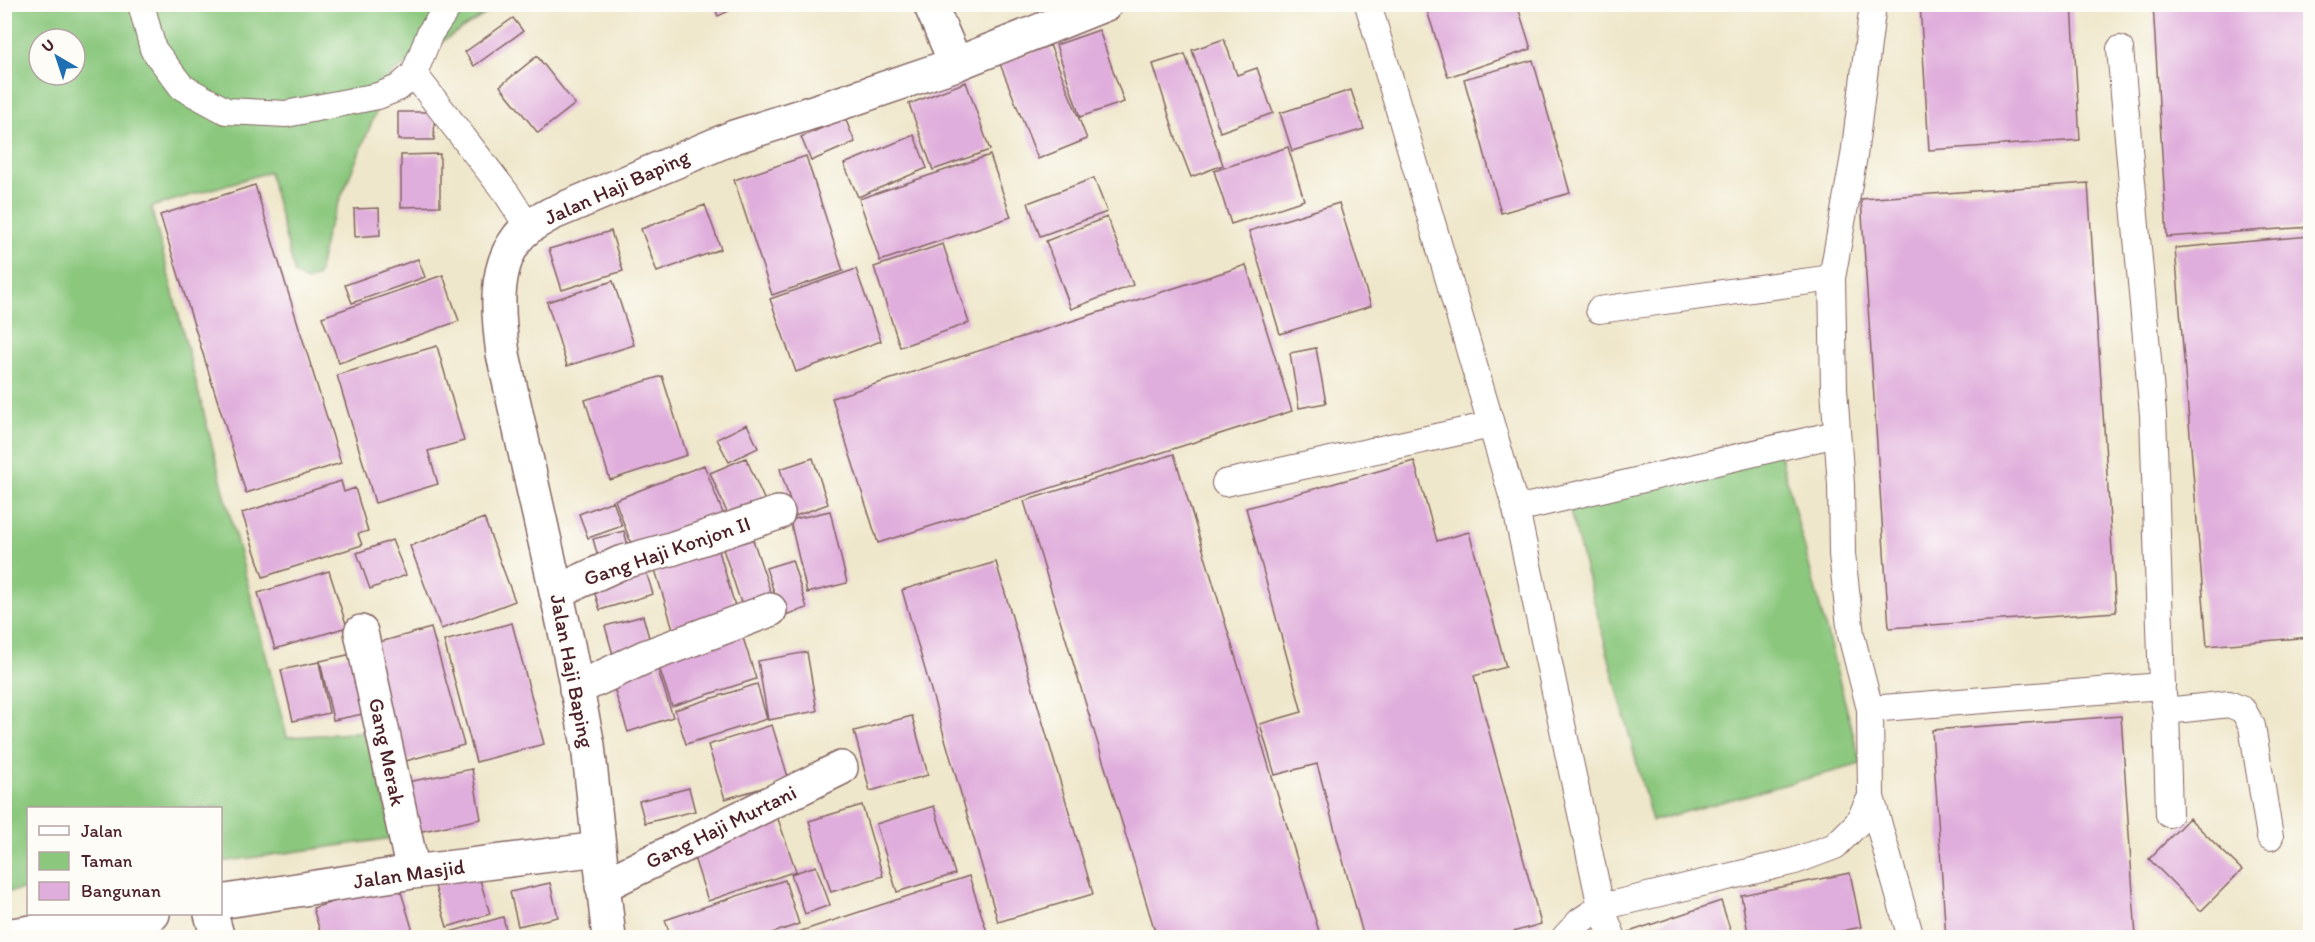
<svg xmlns="http://www.w3.org/2000/svg" width="2315" height="942" viewBox="0 0 2315 942" font-family="Itim,sans-serif">
<style>
.green{fill:#8bc87e;stroke:#6a7454;stroke-width:1.5;fill-rule:evenodd}
.building{fill:#e0aedc}
.lines{fill:none;stroke-linecap:round;stroke-linejoin:round}
.service-casing{stroke:#846563;stroke-width:28}
.minor-casing{stroke:#846563;stroke-width:36}
.tertiary-casing{stroke:#846563;stroke-width:36}
.service{stroke:#fff;stroke-width:26}
.minor{stroke:#fff;stroke-width:33}
.tertiary{stroke:#fff;stroke-width:33}
.labels{text-anchor:middle;stroke-width:4.5;stroke-linejoin:round;paint-order:stroke}
.street-label{font-size:21px;fill:#4a1f2b;stroke:#fdfcf7}
</style>
<rect width="100%" height="100%" fill="#fdfcf7"/>
<filter id="ink" filterUnits="userSpaceOnUse"><feTurbulence type="fractalNoise" baseFrequency=".0167" numOctaves="2"/><feDisplacementMap in="SourceGraphic" scale="12" xChannelSelector="R" yChannelSelector="G"/><feConvolveMatrix kernelMatrix="1 2 1 2 8 2 1 2 1" color-interpolation-filters="sRGB"/></filter>
<filter id="wash" filterUnits="userSpaceOnUse"><feTurbulence type="fractalNoise" baseFrequency=".008" numOctaves="4" result="noise"/><feDisplacementMap in="SourceGraphic" scale="24" xChannelSelector="R" yChannelSelector="G"/><feGaussianBlur stdDeviation="1.35" result="paint"/><feColorMatrix in="noise" values="0 0 0 0 0 0 0 0 0 0 0 0 0 0 0 0 0 1.4 0 .05"/><feComposite in="paint" operator="in"/></filter>
<g filter="url(#wash)">
<rect width="100%" height="100%" fill="#efe7cb"/>
<path class="green" d="M 4,5 L 500,5 L 392,73 L 326,234 L 318,276 L 306,281 L 295,274 L 269,172 L 151,207 L 287,737 L 369,732 L 393,838 L 221,862 L 220,808 L 28,808 L 28,889 L 5,892 ZM 39,39 L 75,39 L 75,75 L 39,75 Z
M 1779,450 L 1861,764 L 1652,821 L 1569,507 Z"/>
<g id="blocks">
<path class="building" d="M 713,4 L 744,4 L 718,16 Z
M 1425,4 L 1517,4 L 1531,49 L 1448,77 Z
M 1920,4 L 2072,4 L 2080,140 L 1929,150 Z
M 2153,4 L 2310,4 L 2310,227 L 2167,237 Z
M 513,18 L 523,31 L 474,66 L 465,52 Z
M 1099,30 L 1124,102 L 1080,117 L 1056,45 Z
M 1224,39 L 1237,75 L 1257,68 L 1273,113 L 1220,132 L 1192,50 Z
M 1050,45 L 1087,139 L 1038,159 L 1000,64 Z
M 1185,54 L 1223,165 L 1191,177 L 1176,138 L 1153,64 Z
M 537,56 L 575,104 L 538,133 L 500,86 Z
M 1533,60 L 1570,193 L 1501,213 L 1464,79 Z
M 966,82 L 990,150 L 933,170 L 909,104 Z
M 1351,90 L 1364,129 L 1292,151 L 1280,113 Z
M 398,112 L 435,112 L 434,140 L 398,140 Z
M 845,118 L 855,142 L 811,161 L 801,137 Z
M 914,135 L 927,168 L 858,197 L 844,164 Z
M 1288,147 L 1304,200 L 1231,224 L 1214,171 Z
M 440,154 L 440,206 L 401,207 L 401,155 Z
M 990,155 L 1011,217 L 880,261 L 859,199 Z
M 806,156 L 843,271 L 772,295 L 734,180 Z
M 1094,178 L 1107,212 L 1040,236 L 1028,203 Z
M 2088,183 L 2116,612 L 1889,628 L 1861,199 Z
M 255,185 L 341,463 L 246,493 L 160,215 Z
M 1339,203 L 1371,306 L 1280,334 L 1249,231 Z
M 705,205 L 721,249 L 657,272 L 641,229 Z
M 379,208 L 380,235 L 355,237 L 354,209 Z
M 1107,217 L 1133,285 L 1071,309 L 1046,241 Z
M 611,231 L 623,271 L 562,290 L 549,249 Z
M 2310,236 L 2310,637 L 2207,646 L 2175,248 Z
M 943,244 L 969,323 L 900,347 L 874,267 Z
M 418,259 L 425,277 L 352,303 L 345,285 Z
M 1246,265 L 1292,411 L 878,543 L 832,398 Z
M 856,269 L 881,341 L 796,372 L 770,299 Z
M 443,275 L 459,321 L 339,363 L 322,317 Z
M 613,281 L 634,345 L 567,366 L 547,302 Z
M 437,346 L 464,441 L 428,451 L 438,484 L 375,503 L 337,375 Z
M 1316,348 L 1326,403 L 1299,408 L 1290,353 Z
M 662,376 L 687,455 L 610,480 L 585,400 Z
M 747,424 L 758,448 L 729,462 L 717,439 Z
M 1174,454 L 1259,734 L 1321,938 L 1157,938 L 1024,501 Z
M 746,458 L 768,508 L 732,524 L 710,473 Z
M 813,458 L 828,504 L 795,516 L 780,469 Z
M 1414,461 L 1437,541 L 1469,532 L 1506,667 L 1474,676 L 1541,924 L 1492,938 L 1364,938 L 1317,764 L 1275,775 L 1260,724 L 1302,712 L 1246,508 Z
M 704,465 L 726,521 L 636,557 L 615,500 Z
M 341,481 L 344,492 L 355,488 L 368,531 L 358,534 L 362,545 L 263,577 L 242,513 Z
M 613,501 L 622,526 L 588,538 L 579,514 Z
M 830,511 L 847,583 L 807,593 L 790,520 Z
M 484,518 L 515,601 L 441,629 L 410,546 Z
M 748,525 L 774,602 L 744,612 L 718,534 Z
M 624,531 L 630,553 L 599,561 L 593,539 Z
M 392,540 L 406,575 L 370,589 L 357,553 Z
M 717,544 L 737,613 L 674,632 L 653,563 Z
M 792,560 L 807,608 L 782,616 L 766,568 Z
M 643,562 L 653,594 L 600,610 L 590,578 Z
M 996,562 L 1093,894 L 998,922 L 902,590 Z
M 329,571 L 347,627 L 275,649 L 258,593 Z
M 643,616 L 653,652 L 615,662 L 605,626 Z
M 512,623 L 544,744 L 476,762 L 444,641 Z
M 431,628 L 464,745 L 402,762 L 369,645 Z
M 740,628 L 756,679 L 672,706 L 655,655 Z
M 361,652 L 373,712 L 333,720 L 320,661 Z
M 807,652 L 817,711 L 768,720 L 758,661 Z
M 655,661 L 673,717 L 628,732 L 610,676 Z
M 319,662 L 329,713 L 293,721 L 281,670 Z
M 757,684 L 767,719 L 686,744 L 675,710 Z
M 912,716 L 928,775 L 870,791 L 854,731 Z
M 2121,716 L 2136,937 L 1946,938 L 1932,730 Z
M 772,725 L 789,780 L 725,799 L 708,745 Z
M 472,769 L 481,819 L 408,834 L 398,784 Z
M 689,788 L 695,811 L 645,823 L 639,801 Z
M 862,805 L 883,876 L 831,892 L 809,821 Z
M 934,806 L 955,874 L 897,892 L 876,824 Z
M 777,816 L 796,871 L 708,901 L 690,845 Z
M 2189,818 L 2242,870 L 2201,911 L 2149,859 Z
M 816,866 L 830,905 L 805,914 L 791,874 Z
M 478,873 L 490,914 L 447,927 L 435,886 Z
M 1850,873 L 1861,927 L 1819,936 L 1820,938 L 1749,938 L 1741,895 Z
M 969,876 L 989,938 L 783,938 L 783,937 Z
M 785,880 L 799,924 L 758,938 L 671,938 L 665,920 Z
M 398,882 L 415,938 L 322,938 L 313,908 Z
M 550,883 L 558,917 L 518,926 L 510,892 Z
M 1721,901 L 1733,938 L 1624,938 L 1623,934 Z
M 503,917 L 508,938 L 432,938 L 432,937 Z"/>
</g>
</g>
<g filter="url(#ink)">
<use href="#blocks" fill-opacity="0" stroke="#846563" stroke-width="1.5"/>
<g class="lines">
<defs>
<path id="service" d="M 141,4 L 153,49 L 182,87 L 226,111 L 286,114 L 378,96 L 398,88 L 414,74 L 430,33 L 450,4
M 1368,4 L 1516,509 L 1601,907 L 1795,861 L 1835,846 L 1857,824 L 1871,797 L 1870,709 L 1851,635 L 1842,554 L 1841,485 L 1834,389 L 1832,278 L 1854,156 L 1873,4
M 414,74 L 507,194 L 528,227
M 1599,310 L 1832,278
M 1225,483 L 1491,425
M 1516,509 L 1836,434
M 2163,695 L 2166,711 L 2169,814
M 1870,709 L 2162,686 L 2153,415 L 2120,49
M 2166,711 L 2229,704 L 2243,710 L 2252,726 L 2270,837
M 1871,797 L 1911,938
M 1564,938 L 1580,921 L 1601,907 L 1613,938"/>
<path id="minor" d="M 930,4 L 956,64
M 556,592 L 620,563 L 671,549 L 778,513
M 361,632 L 413,872
M 576,689 L 645,657 L 770,610
M 602,886 L 841,768
M 220,902 L 413,872 L 599,849
M 211,914 L 218,938
M 4,936 L 153,914"/>
<path id="tertiary" d="M 609,938 L 588,745 L 567,640 L 503,354 C 498,317 493,270 517,239 C 525,227 539,221 551,214 L 734,137 L 829,107 L 956,64 L 1106,4"/>
</defs>
<use href="#service" class="service-casing"/>
<use href="#minor" class="minor-casing"/>
<use href="#tertiary" class="tertiary-casing"/>
<use href="#service" class="service"/>
<use href="#minor" class="minor"/>
<use href="#tertiary" class="tertiary"/>
</g>
</g>
<g class="labels">
<g class="street-label">
<text transform="translate(617 187) rotate(-24)" y="7">Jalan Haji Baping</text>
<text transform="translate(667 551) rotate(-19)" y="7">Gang Haji Konjon II</text>
<text transform="translate(572 671) rotate(79)" y="7">Jalan Haji Baping</text>
<text transform="translate(387 752) rotate(78)" y="7">Gang Merak</text>
<text transform="translate(721 827) rotate(-26)" y="7">Gang Haji Murtani</text>
<text transform="translate(409 874) rotate(-8)" y="7">Jalan Masjid</text>
</g>
</g>
<rect width="2315" height="942" fill="none" stroke="#fdfcf7" stroke-width="24"/>
<rect x="27" y="807" width="195" height="108" fill="#fdfcf7" stroke="#b5a4a5" stroke-width="1.5"/>
<rect x="39" y="826" width="30" height="9" fill="#ffffff" stroke="#b5a4a5" stroke-width="1.5"/>
<text x="81" y="837" font-size="18" fill="#4a1f2b">Jalan</text>
<rect x="39" y="852" width="30" height="18" fill="#8bc87e" stroke="#b5a4a5" stroke-width="1.5"/>
<text x="81" y="867" font-size="18" fill="#4a1f2b">Taman</text>
<rect x="39" y="882" width="30" height="18" fill="#e0aedc" stroke="#b5a4a5" stroke-width="1.5"/>
<text x="81" y="897" font-size="18" fill="#4a1f2b">Bangunan</text>
<g transform="translate(57 57) rotate(321)"><circle r="28" fill="#fdfcf7" stroke="#b5a4a5" stroke-width="1.5"/>
<path d="M0-4.5L10 22L0 15L-10 22Z" fill="#1f6fb2"/>
<text y="-9" font-size="16" font-weight="bold" text-anchor="middle" fill="#4a1f2b">U</text>
</g>
</svg>
